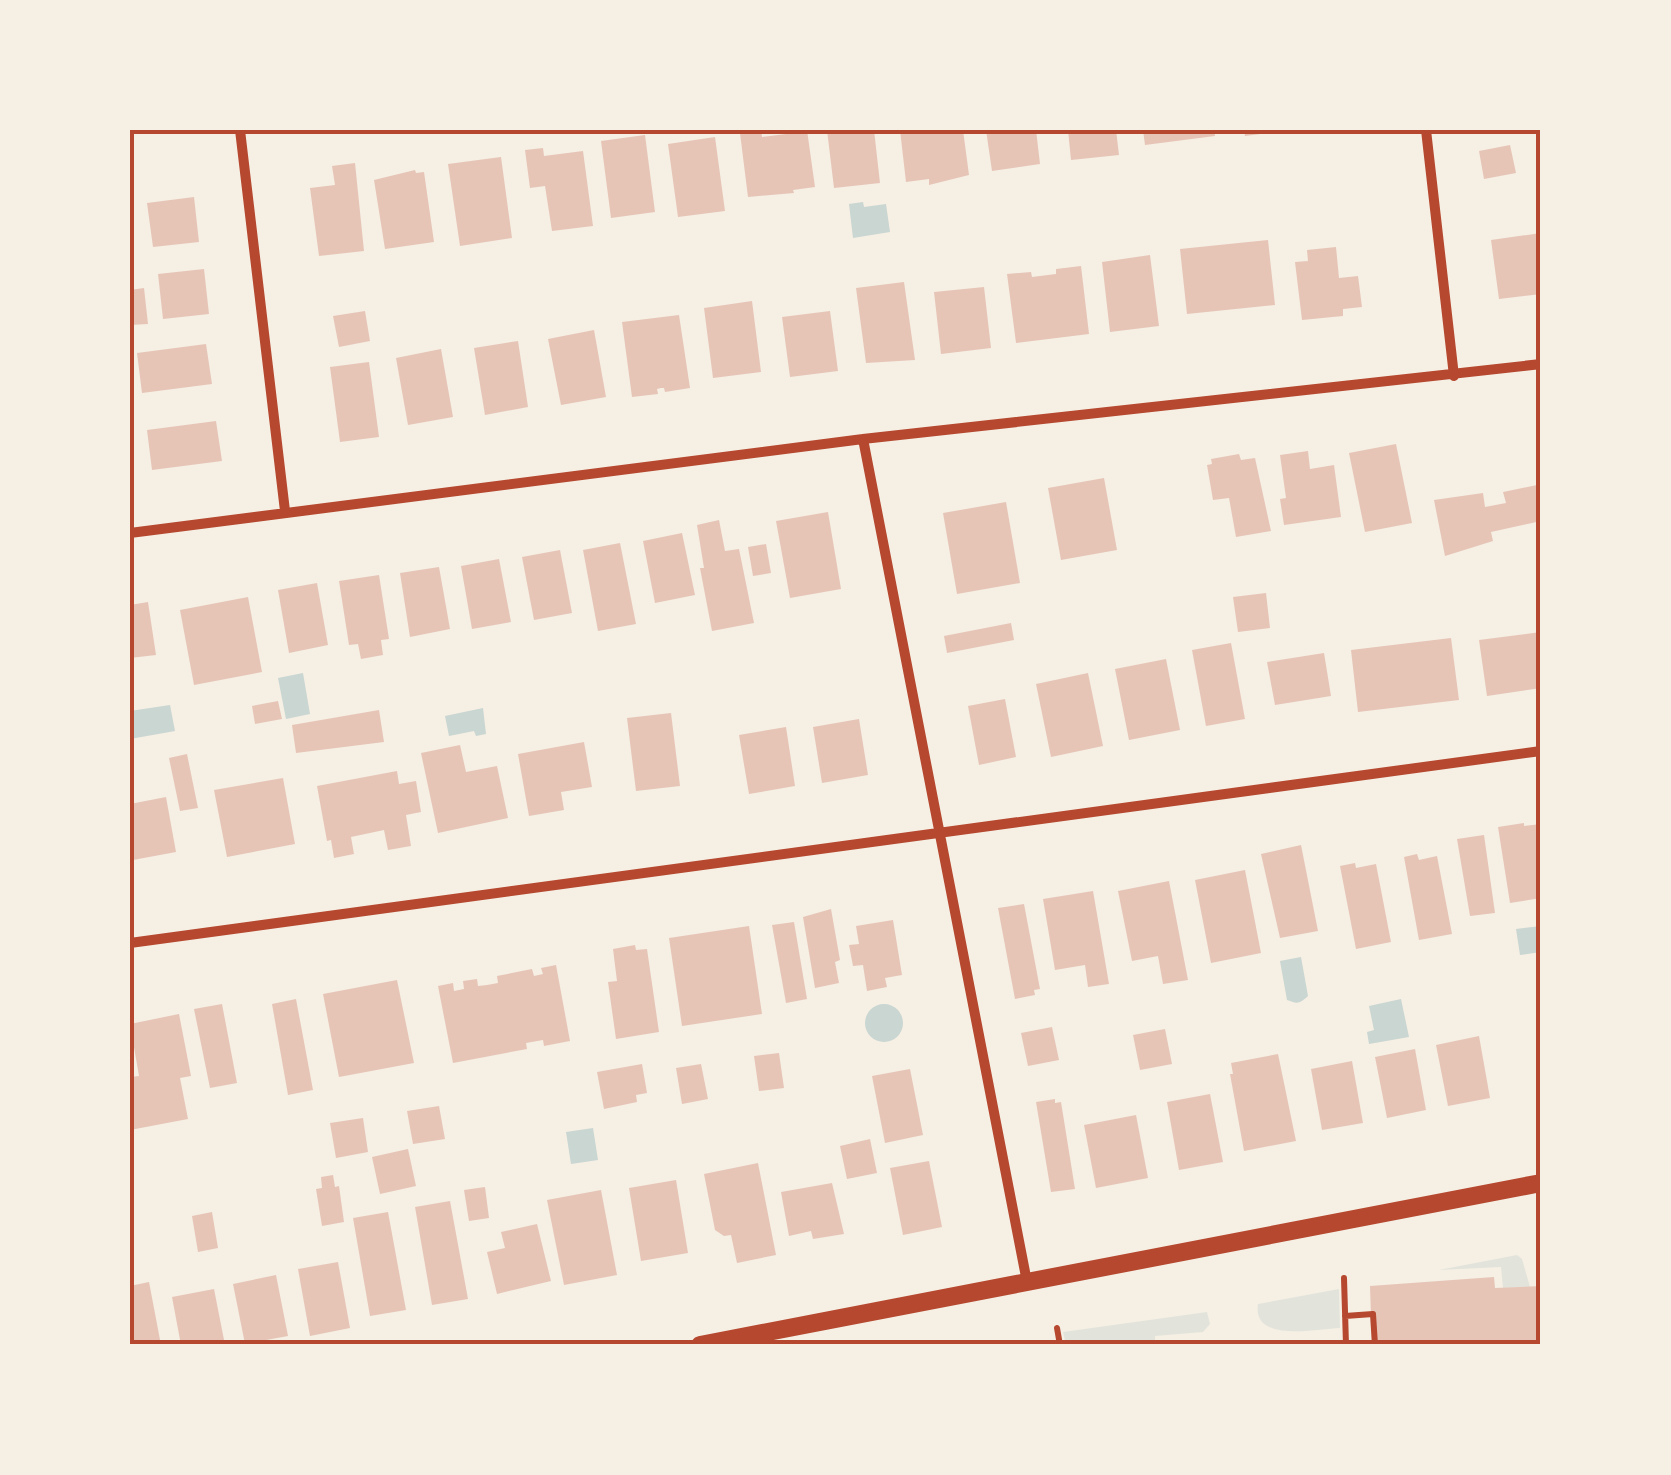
<svg xmlns="http://www.w3.org/2000/svg" width="1671" height="1475" viewBox="0 0 1671 1475" font-family="'Source Sans 3',sans-serif">
<style>
.green{fill:#e2e4dc}
.water{fill:#c9d6d2}
.building{fill:#e6c5b7}
.lines{fill:none;stroke-linecap:round;stroke-linejoin:round}
.path{stroke:#b5482f;stroke-width:6}
.minor{stroke:#b5482f;stroke-width:10}
.tertiary{stroke:#b5482f;stroke-width:18}
.neatline{fill:none;stroke:#b5482f;stroke-width:4}
</style>
<rect width="100%" height="100%" fill="#f6efe4"/>
<path class="green" d="M 1517,1255 L 1522,1259 L 1530,1287 L 1503,1288 L 1501,1267 L 1439,1270 Z
M 1339,1289 L 1340,1328 C 1316,1329 1252,1343 1258,1304 Z
M 1207,1312 L 1210,1324 L 1203,1332 L 1155,1336 L 1155,1345 L 1066,1345 L 1063,1332 Z"/>
<path class="water" d="M 863,202 L 864,207 L 886,204 L 890,232 L 853,238 L 849,204 Z
M 303,673 L 310,714 L 286,719 L 278,678 Z
M 170,705 L 175,731 L 130,739 L 130,711 Z
M 483,708 L 486,734 L 476,736 L 474,731 L 449,736 L 445,716 Z
M 1541,926 L 1541,952 L 1520,955 L 1516,929 Z
M 1301,957 L 1308,996 C 1299,1004 1298,1004 1287,1000 L 1280,961 Z
M 1401,999 L 1409,1037 L 1369,1044 L 1367,1032 L 1374,1030 L 1369,1006 Z
M865 1023a19 19 0 1 1 38 0a19 19 0 1 1-38 0Z
M 593,1128 L 598,1160 L 571,1164 L 566,1132 Z"/>
<path class="building" d="M 761,130 L 762,137 L 786,134 L 786,130 L 807,130 L 815,187 L 793,190 L 794,193 L 748,197 L 740,133 Z
M 827,130 L 874,130 L 880,183 L 834,188 Z
M 900,130 L 963,130 L 969,175 L 929,185 L 929,179 L 906,182 Z
M 986,130 L 1036,130 L 1040,164 L 992,171 Z
M 1068,130 L 1116,130 L 1119,155 L 1071,160 Z
M 1143,130 L 1214,130 L 1215,136 L 1145,145 Z
M 1244,130 L 1276,130 L 1276,132 L 1245,136 Z
M 645,135 L 655,212 L 611,218 L 601,141 Z
M 715,137 L 725,211 L 678,217 L 668,144 Z
M 1510,145 L 1516,173 L 1484,179 L 1479,151 Z
M 543,148 L 544,156 L 583,151 L 593,226 L 552,231 L 545,186 L 530,188 L 525,150 Z
M 501,157 L 512,238 L 460,246 L 448,164 Z
M 355,163 L 364,251 L 319,256 L 310,188 L 335,185 L 332,166 Z
M 415,170 L 416,173 L 424,172 L 434,242 L 385,249 L 374,180 Z
M 194,197 L 199,242 L 153,247 L 147,203 Z
M 1541,233 L 1541,294 L 1499,299 L 1491,240 Z
M 1268,240 L 1275,305 L 1187,314 L 1180,249 Z
M 1336,247 L 1339,278 L 1358,276 L 1362,307 L 1343,309 L 1343,316 L 1302,320 L 1295,262 L 1308,261 L 1307,250 Z
M 1150,255 L 1159,326 L 1110,332 L 1102,262 Z
M 1081,266 L 1089,334 L 1016,343 L 1007,274 L 1031,272 L 1032,277 L 1056,274 L 1056,269 Z
M 204,269 L 209,314 L 163,319 L 158,274 Z
M 904,282 L 915,360 L 866,363 L 856,288 Z
M 984,287 L 991,348 L 941,354 L 934,292 Z
M 144,288 L 148,324 L 130,325 L 130,290 Z
M 752,301 L 761,372 L 713,378 L 704,308 Z
M 365,311 L 370,341 L 339,347 L 333,316 Z
M 830,311 L 838,371 L 790,377 L 782,317 Z
M 679,315 L 690,388 L 665,392 L 664,388 L 661,388 L 657,389 L 658,394 L 632,397 L 622,322 Z
M 594,330 L 606,397 L 561,405 L 548,339 Z
M 518,341 L 528,407 L 485,415 L 474,348 Z
M 206,344 L 212,384 L 142,393 L 137,353 Z
M 441,349 L 453,417 L 408,425 L 396,358 Z
M 369,362 L 379,437 L 340,442 L 330,367 Z
M 216,421 L 222,461 L 152,470 L 147,430 Z
M 1396,444 L 1412,523 L 1365,532 L 1349,453 Z
M 1308,451 L 1310,469 L 1334,465 L 1341,517 L 1284,525 L 1280,499 L 1286,498 L 1280,455 Z
M 1239,454 L 1241,460 L 1255,458 L 1271,531 L 1236,537 L 1229,498 L 1213,500 L 1207,465 L 1212,464 L 1211,459 Z
M 1104,478 L 1117,550 L 1061,560 L 1048,488 Z
M 1537,485 L 1541,521 L 1491,532 L 1493,541 L 1445,556 L 1434,500 L 1483,493 L 1485,507 L 1506,503 L 1503,492 Z
M 1006,502 L 1020,583 L 957,594 L 943,513 Z
M 828,512 L 841,589 L 790,598 L 776,521 Z
M 719,520 L 725,551 L 739,549 L 754,623 L 712,631 L 700,568 L 704,568 L 697,525 Z
M 682,533 L 695,595 L 655,603 L 643,541 Z
M 620,543 L 636,624 L 598,631 L 583,550 Z
M 766,544 L 771,573 L 753,576 L 748,547 Z
M 560,550 L 572,613 L 534,620 L 522,557 Z
M 499,559 L 511,622 L 472,629 L 461,566 Z
M 439,567 L 450,629 L 410,637 L 400,573 Z
M 379,575 L 389,639 L 381,640 L 383,655 L 361,659 L 358,644 L 349,645 L 339,581 Z
M 317,583 L 328,645 L 289,653 L 278,590 Z
M 1266,593 L 1270,628 L 1238,632 L 1233,597 Z
M 248,597 L 262,672 L 194,685 L 180,610 Z
M 148,602 L 156,655 L 130,658 L 130,605 Z
M 1011,623 L 1014,640 L 947,653 L 944,636 Z
M 1541,632 L 1541,688 L 1487,696 L 1479,640 Z
M 1451,638 L 1459,700 L 1358,712 L 1351,650 Z
M 1231,643 L 1245,719 L 1206,726 L 1192,650 Z
M 1324,653 L 1331,696 L 1275,705 L 1267,662 Z
M 1166,659 L 1180,730 L 1129,740 L 1115,669 Z
M 1088,673 L 1103,746 L 1051,757 L 1036,684 Z
M 1005,699 L 1016,757 L 979,765 L 968,706 Z
M 278,701 L 282,719 L 255,724 L 252,706 Z
M 379,710 L 384,742 L 296,753 L 292,725 Z
M 671,713 L 680,786 L 636,791 L 627,718 Z
M 859,719 L 868,775 L 822,783 L 813,727 Z
M 786,727 L 795,786 L 749,794 L 739,735 Z
M 584,742 L 592,787 L 561,792 L 564,810 L 529,816 L 518,754 Z
M 460,745 L 466,772 L 497,766 L 508,818 L 438,833 L 421,753 Z
M 187,754 L 198,808 L 180,811 L 169,758 Z
M 397,771 L 399,784 L 416,781 L 421,812 L 406,815 L 411,846 L 388,850 L 384,830 L 351,837 L 354,854 L 334,858 L 331,840 L 327,841 L 317,786 Z
M 283,778 L 295,844 L 227,857 L 214,790 Z
M 166,797 L 176,852 L 133,860 L 130,804 Z
M 1524,823 L 1524,826 L 1541,824 L 1541,898 L 1510,903 L 1498,827 Z
M 1484,835 L 1495,913 L 1470,916 L 1457,839 Z
M 1301,845 L 1318,931 L 1280,938 L 1261,854 Z
M 1417,854 L 1419,860 L 1437,856 L 1452,934 L 1419,940 L 1404,857 Z
M 1355,863 L 1356,868 L 1376,864 L 1391,942 L 1356,949 L 1340,866 Z
M 1245,870 L 1261,953 L 1211,963 L 1195,880 Z
M 1169,881 L 1188,980 L 1163,984 L 1158,956 L 1132,961 L 1118,891 Z
M 1093,891 L 1109,984 L 1088,987 L 1085,965 L 1055,970 L 1043,899 Z
M 1024,904 L 1040,989 L 1034,990 L 1035,995 L 1015,999 L 998,908 Z
M 831,909 L 840,960 L 835,962 L 839,983 L 815,988 L 803,917 Z
M 893,920 L 902,975 L 885,978 L 887,987 L 867,991 L 863,965 L 853,966 L 849,945 L 859,944 L 856,926 Z
M 794,922 L 807,999 L 786,1003 L 772,925 Z
M 749,926 L 762,1014 L 682,1026 L 669,938 Z
M 635,945 L 636,950 L 647,949 L 659,1032 L 616,1039 L 608,982 L 617,981 L 613,949 Z
M 556,965 L 570,1041 L 544,1046 L 543,1040 L 526,1043 L 527,1049 L 453,1063 L 438,986 L 453,983 L 454,991 L 464,989 L 463,981 L 477,979 L 478,986 L 487,985 L 498,983 L 497,976 L 532,969 L 534,976 L 543,974 L 541,968 Z
M 397,980 L 414,1063 L 339,1077 L 323,994 Z
M 296,999 L 313,1090 L 288,1095 L 272,1004 Z
M 222,1004 L 237,1083 L 210,1088 L 194,1009 Z
M 179,1014 L 191,1076 L 180,1078 L 188,1119 L 130,1130 L 130,1077 L 139,1076 L 130,1024 Z
M 1052,1027 L 1059,1060 L 1028,1066 L 1021,1033 Z
M 1165,1029 L 1172,1064 L 1140,1070 L 1133,1035 Z
M 1479,1036 L 1490,1098 L 1448,1106 L 1436,1045 Z
M 1415,1049 L 1426,1110 L 1387,1118 L 1375,1057 Z
M 779,1053 L 784,1088 L 759,1091 L 754,1056 Z
M 1278,1054 L 1296,1141 L 1244,1151 L 1230,1074 L 1233,1074 L 1231,1063 Z
M 1352,1061 L 1363,1123 L 1322,1130 L 1311,1069 Z
M 642,1064 L 647,1093 L 636,1095 L 637,1102 L 604,1109 L 597,1072 Z
M 701,1064 L 708,1099 L 682,1104 L 676,1068 Z
M 910,1069 L 923,1135 L 885,1143 L 872,1076 Z
M 1210,1094 L 1223,1162 L 1179,1170 L 1167,1102 Z
M 1055,1099 L 1055,1103 L 1061,1102 L 1075,1189 L 1051,1192 L 1036,1102 Z
M 439,1106 L 445,1139 L 413,1144 L 407,1111 Z
M 1136,1115 L 1148,1178 L 1096,1188 L 1084,1125 Z
M 363,1118 L 368,1152 L 336,1158 L 330,1123 Z
M 870,1139 L 877,1173 L 847,1179 L 840,1146 Z
M 408,1149 L 416,1186 L 380,1194 L 372,1157 Z
M 929,1161 L 942,1227 L 903,1235 L 890,1168 Z
M 758,1163 L 776,1255 L 737,1263 L 731,1235 L 724,1236 L 715,1230 L 704,1174 Z
M 333,1175 L 335,1187 L 339,1186 L 344,1222 L 322,1226 L 316,1189 L 322,1188 L 321,1177 Z
M 676,1180 L 688,1253 L 641,1261 L 629,1188 Z
M 832,1183 L 844,1234 L 813,1239 L 811,1231 L 789,1236 L 781,1192 Z
M 485,1187 L 489,1218 L 469,1221 L 464,1190 Z
M 601,1190 L 617,1275 L 564,1285 L 547,1200 Z
M 450,1201 L 468,1299 L 432,1305 L 415,1207 Z
M 212,1212 L 218,1248 L 198,1252 L 192,1216 Z
M 388,1212 L 406,1310 L 370,1316 L 353,1218 Z
M 537,1224 L 551,1281 L 497,1294 L 487,1252 L 505,1248 L 501,1232 Z
M 338,1262 L 350,1328 L 310,1336 L 298,1269 Z
M 276,1275 L 288,1336 L 245,1344 L 233,1284 Z
M 1494,1277 L 1495,1288 L 1541,1286 L 1541,1345 L 1372,1345 L 1370,1286 Z
M 149,1282 L 161,1345 L 130,1345 L 130,1286 Z
M 214,1289 L 225,1345 L 181,1345 L 172,1297 Z"/>
<g class="lines">
<path class="path" d="M 1344,1278 L 1346,1345
M 1345,1316 L 1373,1314 L 1375,1345
M 1057,1328 L 1060,1345"/>
<path class="minor" d="M 240,130 L 285,511
M 1426,130 L 1454,376
M 863,439 L 1027,1282
M 130,533 L 863,439 L 1541,364
M 130,943 L 1541,751"/>
<path class="tertiary" d="M 700,1345 L 1541,1183"/>
</g>
<rect width="1671" height="1475" fill="none" stroke="#f6efe4" stroke-width="265"/>
<rect x="132" y="132" width="1406" height="1210" class="neatline"/>
</svg>
